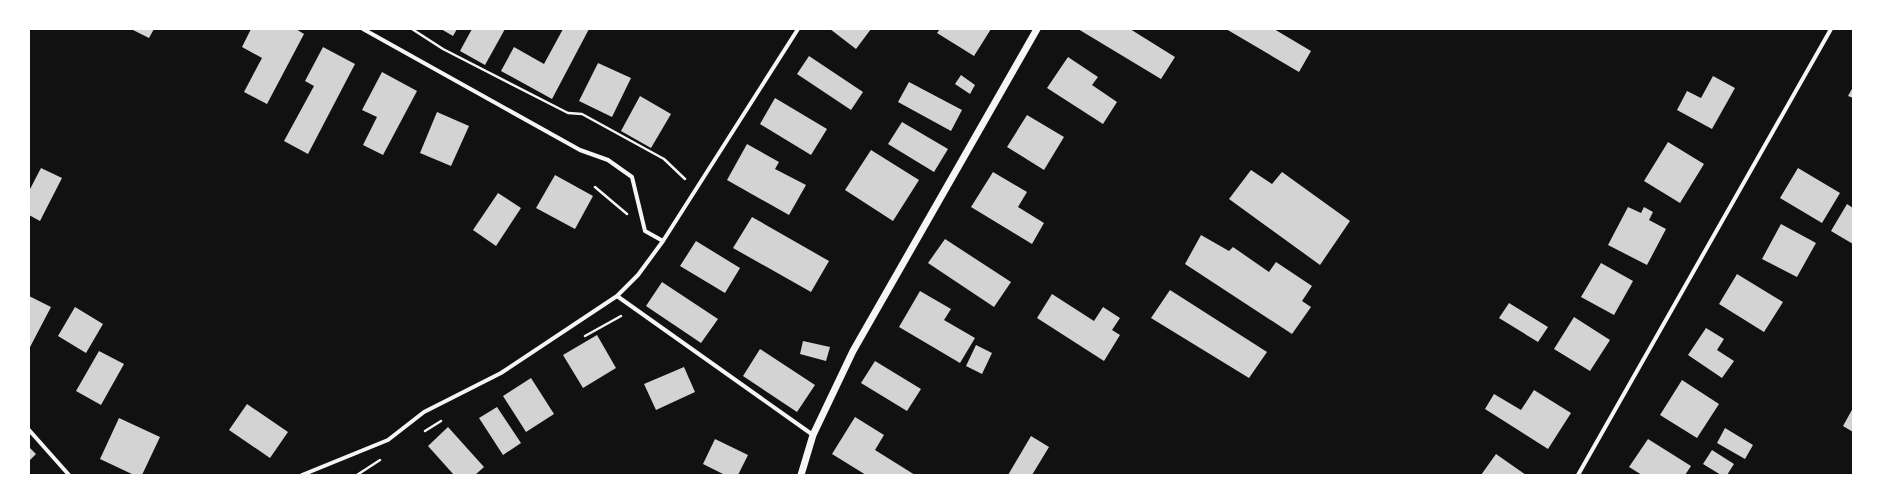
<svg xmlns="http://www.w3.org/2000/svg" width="1882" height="504" viewBox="0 0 1882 504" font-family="'Public Sans',sans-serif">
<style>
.building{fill:#d3d3d3}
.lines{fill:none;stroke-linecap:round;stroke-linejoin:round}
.path{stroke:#f5f5f5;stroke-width:2.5}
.minor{stroke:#f5f5f5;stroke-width:4}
.tertiary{stroke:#f5f5f5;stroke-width:7}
</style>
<rect width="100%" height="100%" fill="#111"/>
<path class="building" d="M 131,29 L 154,29 L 149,38 Z
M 251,29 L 296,29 L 304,34 L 267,104 L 244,92 L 262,58 L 242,47 Z
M 441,29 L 457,29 L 453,36 Z
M 472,29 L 505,29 L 485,65 L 460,51 Z
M 563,29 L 589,29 L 552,99 L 501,71 L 514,47 L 544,64 Z
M 830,29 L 871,29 L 856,49 Z
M 940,29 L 991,29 L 974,56 L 937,33 Z
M 1078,29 L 1130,29 L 1175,57 L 1161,79 Z
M 1226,29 L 1274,29 L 1311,51 L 1299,72 Z
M 323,47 L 355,64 L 308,154 L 284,141 L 314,86 L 305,81 Z
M 809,56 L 863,92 L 851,110 L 797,74 Z
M 1068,57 L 1098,77 L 1092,85 L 1117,102 L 1103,124 L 1047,88 Z
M 598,63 L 631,78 L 612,117 L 579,101 Z
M 382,72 L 417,91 L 383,155 L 363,145 L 377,117 L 362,110 Z
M 961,75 L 975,85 L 970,94 L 955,84 Z
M 1713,76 L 1735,88 L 1712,129 L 1677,110 L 1687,91 L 1701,98 Z
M 909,82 L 962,110 L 951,131 L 898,102 Z
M 1853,87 L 1853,98 L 1848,96 Z
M 640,96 L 671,114 L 651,148 L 621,131 Z
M 775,98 L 827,129 L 811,155 L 760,124 Z
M 437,112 L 469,126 L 451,166 L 420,153 Z
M 1027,115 L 1064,137 L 1044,170 L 1007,147 Z
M 902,122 L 948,149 L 934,172 L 888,144 Z
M 1668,142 L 1704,164 L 1680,203 L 1644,181 Z
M 747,144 L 779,162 L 775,169 L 806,185 L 789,215 L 727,180 Z
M 871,150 L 919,180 L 893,221 L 845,190 Z
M 41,168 L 62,178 L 40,221 L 29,215 L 29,191 Z
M 1798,168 L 1840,193 L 1822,223 L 1780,198 Z
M 1251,170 L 1272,184 L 1282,172 L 1350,221 L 1320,265 L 1229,199 Z
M 993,172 L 1027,192 L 1018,207 L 1044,223 L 1032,244 L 971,207 Z
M 555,175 L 593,196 L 575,229 L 536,208 Z
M 498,193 L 521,208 L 496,246 L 473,230 Z
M 1847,204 L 1853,208 L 1853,244 L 1831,231 Z
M 1628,207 L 1641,213 L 1644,207 L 1653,212 L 1649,220 L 1666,229 L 1647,265 L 1608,245 Z
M 752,217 L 829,261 L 811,292 L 733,248 Z
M 1781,224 L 1816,243 L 1797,277 L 1762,259 Z
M 1201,235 L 1229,251 L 1233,247 L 1269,272 L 1276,262 L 1312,286 L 1302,301 L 1311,307 L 1292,334 L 1185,264 Z
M 945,239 L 1011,282 L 994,307 L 928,263 Z
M 696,241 L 740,268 L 725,293 L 680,266 Z
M 1601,263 L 1633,281 L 1614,315 L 1581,297 Z
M 1737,274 L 1783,302 L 1764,332 L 1719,304 Z
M 662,282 L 718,319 L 701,343 L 646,306 Z
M 1170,290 L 1267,352 L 1249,378 L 1151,318 Z
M 920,291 L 951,309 L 944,320 L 975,338 L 960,363 L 899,327 Z
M 1052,294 L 1094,321 L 1103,307 L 1120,318 L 1112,330 L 1120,335 L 1104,361 L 1037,318 Z
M 29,296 L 51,307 L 29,349 Z
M 1509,303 L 1548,327 L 1538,342 L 1499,318 Z
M 75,307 L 103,324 L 86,353 L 58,336 Z
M 1574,317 L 1610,340 L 1590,371 L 1554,349 Z
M 1706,328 L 1724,339 L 1717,350 L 1734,361 L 1722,378 L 1688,355 Z
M 597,335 L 616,368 L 583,388 L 563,355 Z
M 803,341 L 830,347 L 826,361 L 800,354 Z
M 976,345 L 992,353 L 982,374 L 966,366 Z
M 760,349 L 815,385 L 797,412 L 743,376 Z
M 99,351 L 124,364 L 101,405 L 76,391 Z
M 875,361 L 921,389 L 907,411 L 861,383 Z
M 684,367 L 695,392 L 656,410 L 644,384 Z
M 531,378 L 554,414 L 526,432 L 503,396 Z
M 1682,380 L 1719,404 L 1697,438 L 1660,415 Z
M 1534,390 L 1571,413 L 1548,449 L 1485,409 L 1494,394 L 1521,410 Z
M 247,404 L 288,432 L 270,458 L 229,430 Z
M 497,407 L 521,443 L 503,455 L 479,418 Z
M 1853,408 L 1853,432 L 1843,426 Z
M 855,417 L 884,435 L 875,450 L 915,475 L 866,475 L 832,454 Z
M 119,418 L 160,437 L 142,475 L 134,475 L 100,459 Z
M 448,427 L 484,467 L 475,475 L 454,475 L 428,446 Z
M 1725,428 L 1753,445 L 1745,459 L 1717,443 Z
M 1031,436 L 1049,447 L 1032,475 L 1008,475 Z
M 715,439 L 748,455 L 738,475 L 725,475 L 703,464 Z
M 1648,439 L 1691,466 L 1685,475 L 1642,475 L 1629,467 Z
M 29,447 L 36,454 L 29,461 Z
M 1712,450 L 1734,464 L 1727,475 L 1721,475 L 1703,464 Z
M 1496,454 L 1526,475 L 1481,475 Z"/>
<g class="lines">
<path class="path" d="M 412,29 L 443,49 L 568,113 L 582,114 L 664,159 L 685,179
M 595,187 L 627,214
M 585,336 L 621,316
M 425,431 L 441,421
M 357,475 L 380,460"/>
<path class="minor" d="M 363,29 L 580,150 L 608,160 L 632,177 L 645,231 L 663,241
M 617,296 L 813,435
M 29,430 L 69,475
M 302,475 L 388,440 L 424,412 L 501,373 L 617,296 L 638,275 L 663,241 L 798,29
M 1578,475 L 1831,29"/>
<path class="tertiary" d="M 801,475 L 813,435 L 853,351 L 1037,29"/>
</g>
<rect width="1882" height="504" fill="none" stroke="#ffffff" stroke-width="60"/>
</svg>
